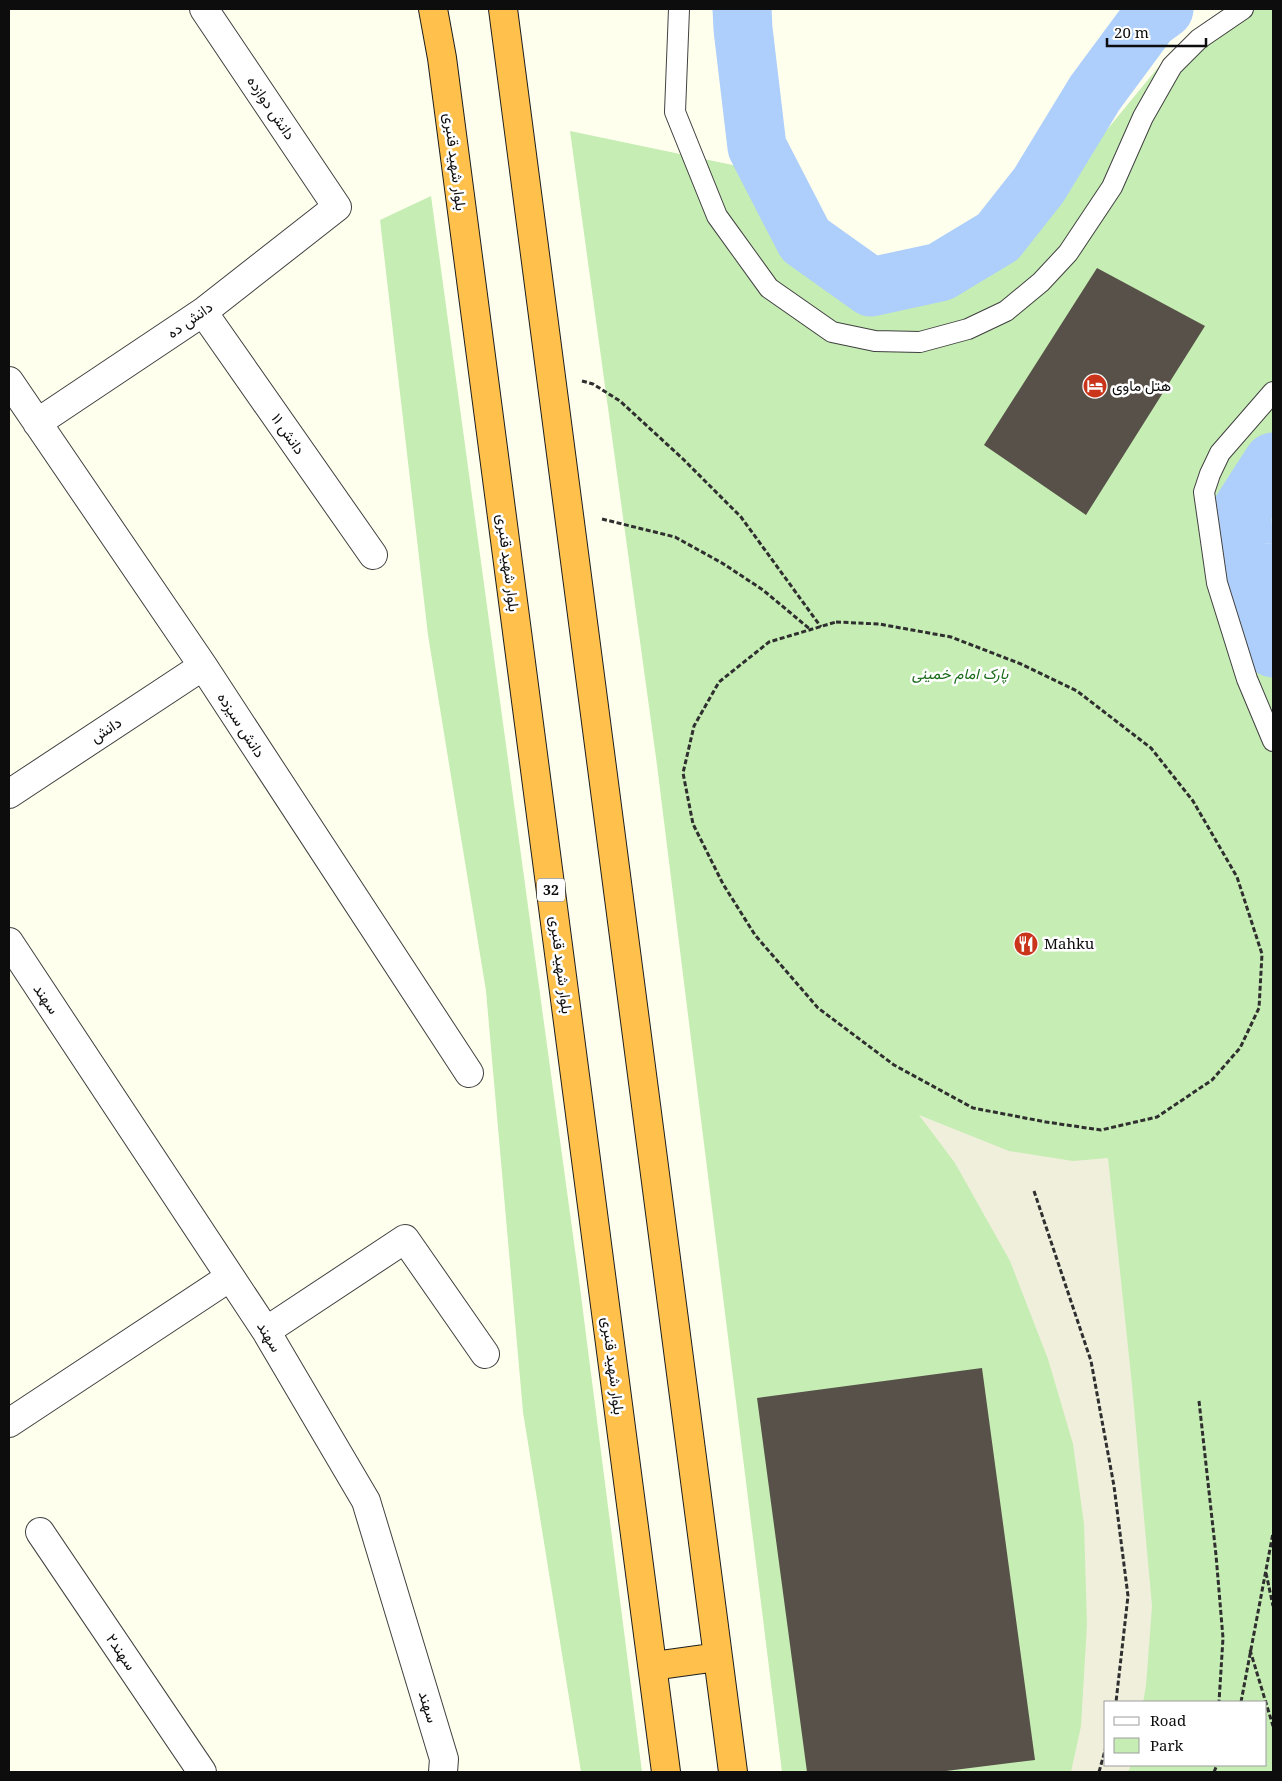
<svg xmlns="http://www.w3.org/2000/svg" width="1282" height="1781" viewBox="0 0 1282 1781" font-family="'Noto Serif',Vazirmatn,serif">
<style>
.green{fill:#c6edb4;fill-rule:evenodd}
.plaza{fill:#f0efdc}
.lines{fill:none;stroke-linecap:round;stroke-linejoin:round}
.river{stroke:#aecffb;stroke-width:59}
.building{fill:#575149}
.lane-casing{stroke:#404040;stroke-width:22}
.street-casing{stroke:#404040;stroke-width:30}
.highway-casing{stroke:#1e1e1e;stroke-width:30}
.path{stroke:#2f2f2f;stroke-width:3;stroke-dasharray:5 2.5;stroke-linecap:butt}
.lane{stroke:#fff;stroke-width:20}
.street{stroke:#fff;stroke-width:28}
.highway{stroke:#ffc14c;stroke-width:28}
.labels{text-anchor:middle;stroke-width:5;stroke-linejoin:round;paint-order:stroke}
.shield{fill:#fff;stroke:#565656;stroke-width:1}
.shield-label{font-size:14px;font-weight:bold;fill:#0d0d0d}
.street-label{font-size:15px;fill:#0d0d0d;stroke:#fff}
.poi-label{font-size:15px;fill:#0d0d0d;stroke:#fff;text-anchor:start}
.park-label{font-size:15px;font-style:italic;fill:#196b18;stroke:#fff}
</style>
<rect width="100%" height="100%" fill="#ffe"/>
<path class="green" d="M 1235,9 L 1273,9 L 1273,505 L 1256,571 L 1273,596 L 1273,1772 L 782,1772 L 657,765 L 570,131 L 747,168 L 841,295 L 989,273 L 1170,53 ZM 1106,1702 L 1266,1702 L 1266,1765 L 1106,1765 Z
M 431,196 L 578,1272 L 642,1772 L 581,1772 L 523,1412 L 486,991 L 428,635 L 380,220 Z"/>
<path class="plaza" d="M 919,1115 L 1009,1151 L 1073,1161 L 1108,1158 L 1132,1385 L 1152,1606 L 1146,1686 L 1143,1702 L 1106,1702 L 1106,1765 L 1131,1765 L 1128,1772 L 1071,1772 L 1081,1726 L 1087,1624 L 1084,1524 L 1073,1444 L 1048,1359 L 1010,1261 L 955,1163 Z"/>
<g class="lines">
<path class="river" d="M 742,9 L 743,29 L 757,147 L 805,240 L 871,287 L 940,272 L 998,237 L 1039,185 L 1095,93 L 1149,20 L 1164,9
M 1273,462 L 1242,510 L 1243,544 L 1273,648"/>
</g>
<path class="building" d="M 1097,268 L 1205,326 L 1086,515 L 984,445 Z
M 982,1368 L 1035,1760 L 938,1772 L 807,1772 L 757,1398 Z"/>
<g class="lines">
<defs>
<path id="lane" d="M 679,9 L 675,112 L 717,216 L 769,288 L 832,332 L 875,341 L 920,342 L 968,329 L 1006,311 L 1041,282 L 1068,253 L 1112,187 L 1143,117 L 1172,66 L 1199,39 L 1243,9
M 1273,392 L 1220,453 L 1210,474 L 1204,492 L 1217,583 L 1247,679 L 1273,741"/>
<path id="street" d="M 203,312 L 373,555
M 9,381 L 203,666 L 469,1073
M 37,423 L 203,312 L 337,207 L 204,9
M 9,794 L 203,666
M 9,942 L 266,1331 L 366,1501 L 444,1759 L 443,1772
M 266,1331 L 405,1239 L 485,1354
M 9,1423 L 230,1277
M 40,1532 L 202,1772"/>
<path id="highway" d="M 433,9 L 442,58 L 666,1772
M 503,9 L 733,1772
M 653,1666 L 718,1657"/>
</defs>
<use href="#lane" class="lane-casing"/>
<use href="#street" class="street-casing"/>
<use href="#highway" class="highway-casing"/>
<path class="path" d="M 582,381 L 593,384 L 620,401 L 683,459 L 741,517 L 821,627
M 602,519 L 675,537 L 722,563 L 763,590 L 811,630
M 836,622 L 879,624 L 951,637 L 1021,664 L 1077,691 L 1151,748 L 1193,801 L 1237,877 L 1262,954 L 1259,1008 L 1240,1048 L 1212,1080 L 1157,1117 L 1101,1130 L 1046,1122 L 973,1108 L 894,1065 L 818,1008 L 755,935 L 723,884 L 693,824 L 683,773 L 694,726 L 719,682 L 769,642 Z
M 1034,1191 L 1091,1361 L 1114,1486 L 1128,1596 L 1116,1702
M 1199,1401 L 1216,1555 L 1223,1638 L 1219,1702
M 1266,1573 L 1273,1606
M 1250,1650 L 1273,1726
M 1241,1702 L 1273,1533
M 1099,1772 L 1106,1747
M 1214,1772 L 1217,1765"/>
<use href="#lane" class="lane"/>
<use href="#street" class="street"/>
<use href="#highway" class="highway"/>
</g>
<defs>
<symbol id="hotel-disc" viewBox="-11 -11 22 22"><circle r="9.5" fill="#c9341a" stroke="#fff"/><path d="M-6-4.5h1.5V1H6V5H4.5V3h-9V5H-6ZM-4 0a1.8 1.8 0 1 1 3.6 0ZM.5 0V-2.5h3Q6-2.5 6 0Z" fill="#fff"/></symbol>
<symbol id="restaurant-disc" viewBox="-11 -11 22 22"><circle r="9.5" fill="#c9341a" stroke="#fff"/><path d="M-5-6h1v4h1v-4h1v4h1v-4h1v5L-1.5 .5V6h-2V.5L-5-1ZM5-6V6H3V1.5H1.5Q1.5-4 5-6Z" fill="#fff"/></symbol>
</defs>
<g fill-rule="evenodd">
<use href="#hotel-disc" x="1081" y="372" width="28" height="28"/>
<use href="#restaurant-disc" x="1012" y="930" width="28" height="28"/>
</g>
<g class="labels">
<rect class="shield" x="537" y="878.5" width="28" height="23" rx="4"/>
<g class="shield-label">
<text x="551" y="895">32</text>
</g>
<g class="street-label">
<text transform="translate(271 108) rotate(56)" y="5">دانش دوازده</text>
<text transform="translate(455 162) rotate(83)" y="5">بلوار شهید قنبری</text>
<text transform="translate(190 320) rotate(-35)" y="5">دانش ده</text>
<text transform="translate(288 434) rotate(55)" y="5">دانش ۱۱</text>
<text transform="translate(508 563) rotate(83)" y="5">بلوار شهید قنبری</text>
<text transform="translate(241 725) rotate(57)" y="5">دانش سیزده</text>
<text transform="translate(106 730) rotate(-33)" y="5">دانش</text>
<text transform="translate(561 965) rotate(83)" y="5">بلوار شهید قنبری</text>
<text transform="translate(46 999) rotate(56)" y="5">سهند</text>
<text transform="translate(269 1337) rotate(59)" y="5">سهند</text>
<text transform="translate(613 1366) rotate(83)" y="5">بلوار شهید قنبری</text>
<text transform="translate(121 1652) rotate(56)" y="5">سهند۲</text>
<text transform="translate(428 1707) rotate(73)" y="5">سهند</text>
</g>
<g class="poi-label">
<text x="1112" y="391">هتل ماوی</text>
<text x="1044" y="949">Mahku</text>
</g>
<g class="park-label">
<text x="960" y="679">پارک امام خمینی</text>
</g>
</g>
<rect width="1282" height="1781" fill="none" stroke="#0d0d0d" stroke-width="20"/>
<rect x="1104" y="1701" width="162" height="65" fill="#ffffff" stroke="#9e9e9e"/>
<rect x="1114" y="1717" width="25" height="8" fill="#ffffff" stroke="#9e9e9e"/>
<text x="1150" y="1726" font-size="15" fill="#0d0d0d">Road</text>
<rect x="1114" y="1738" width="25" height="15" fill="#c6edb4" stroke="#9e9e9e"/>
<text x="1150" y="1751" font-size="15" fill="#0d0d0d">Park</text>
<path d="M1107 38v8h99v-8" fill="none" stroke="#0d0d0d" stroke-width="2.5"/>
<text x="1114" y="38" font-size="15" fill="#0d0d0d" stroke="#ffffff" stroke-width="4" paint-order="stroke">20 m</text>
</svg>
